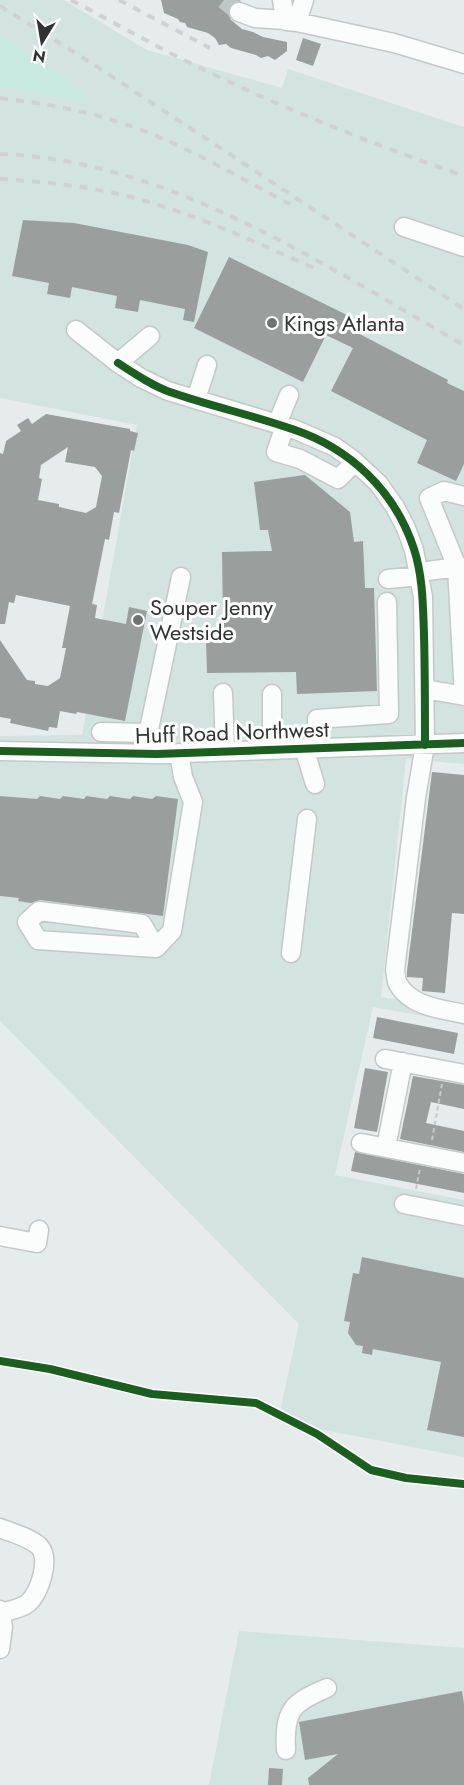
<svg xmlns="http://www.w3.org/2000/svg" width="464" height="1785" viewBox="0 0 464 1785" font-family="Jost,sans-serif">
<style>
.built{fill:#d3e3df}
.green{fill:#c7e9e0}
.building{fill:#9a9f9e;fill-rule:evenodd}
.lines{fill:none;stroke-linecap:round;stroke-linejoin:round}
.minor-tunnel{stroke:#c1c7c6;stroke-width:18;stroke-dasharray:18 9;stroke-linecap:butt}
.minor-casing{stroke:#c4c9c8;stroke-width:21}
.path{stroke:#c8cac9;stroke-width:2;stroke-dasharray:4.5 3;stroke-linecap:butt}
.minor{stroke:#fbfcfc;stroke-width:18}
.rail{stroke:#cfd2d1;stroke-width:4;stroke-dasharray:8 8;stroke-linecap:butt}
.cycleway-casing{stroke:#fff;stroke-width:11}
.cycleway{stroke:#1b5e20;stroke-width:8}
.poi-dot{fill:#6f7473;stroke:#fff;stroke-width:2}
.labels{text-anchor:middle;stroke-width:6;stroke-linejoin:round;paint-order:stroke}
.poi-label{font-size:22px;fill:#2f3433;stroke:#fff;text-anchor:start}
.street-label{font-size:22px;fill:#2f3433;stroke:#fff}
</style>
<rect width="100%" height="100%" fill="#e6eceb"/>
<path class="built" d="M 0,0 L 64,0 L 147,50 L 282,88 L 288,69 L 464,127 L 464,764 L 406,759 L 381,997 L 464,1010 L 464,1023 L 373,1007 L 335,1175 L 464,1200 L 464,1457 L 278,1421 L 299,1324 L 0,1021 L 0,736 L 82,735 L 137,425 L 0,398 Z
M 239,1631 L 464,1648 L 464,1785 L 209,1785 Z"/>
<path class="green" d="M 0,35 L 74,83 L 89,102 L 0,86 Z"/>
<path class="building" d="M 161,0 L 239,0 L 241,1 L 232,3 L 229,8 L 228,13 L 231,20 L 242,29 L 253,32 L 263,37 L 287,42 L 287,51 L 275,60 L 268,56 L 261,58 L 256,55 L 231,48 L 226,44 L 219,45 L 215,38 L 208,33 L 187,27 L 185,23 L 180,22 L 178,19 L 164,13 Z
M 303,38 L 321,44 L 313,66 L 296,60 Z
M 23,220 L 74,223 L 188,245 L 208,252 L 194,322 L 183,320 L 185,309 L 140,300 L 138,312 L 115,308 L 117,296 L 72,287 L 70,298 L 47,294 L 49,283 L 12,276 Z
M 229,257 L 351,317 L 346,327 L 448,380 L 447,383 L 464,391 L 464,464 L 456,481 L 417,463 L 427,440 L 331,391 L 353,348 L 326,335 L 303,382 L 194,328 Z
M 46,414 L 130,429 L 130,431 L 138,433 L 134,451 L 131,450 L 119,513 L 114,512 L 109,540 L 105,539 L 92,604 L 97,605 L 95,618 L 126,624 L 129,607 L 147,611 L 125,721 L 77,712 L 76,714 L 60,711 L 57,728 L 49,727 L 48,731 L 10,723 L 11,719 L 0,717 L 0,640 L 27,680 L 35,681 L 35,684 L 48,686 L 60,678 L 66,648 L 62,648 L 70,606 L 16,595 L 14,603 L 9,602 L 5,624 L 0,624 L 0,453 L 3,454 L 6,441 L 21,431 L 17,425 L 28,418 L 32,424 ZM 68,447 L 65,462 L 95,467 L 102,476 L 96,507 L 86,513 L 59,507 L 59,504 L 38,500 L 42,479 L 39,478 L 41,465 Z
M 305,475 L 350,512 L 354,542 L 363,541 L 365,588 L 374,588 L 377,691 L 297,694 L 296,672 L 207,673 L 206,640 L 218,640 L 217,621 L 223,621 L 222,552 L 272,551 L 268,530 L 260,530 L 254,482 Z
M 432,772 L 464,775 L 464,914 L 452,913 L 445,993 L 422,991 L 423,978 L 407,977 L 407,971 Z
M 0,796 L 37,799 L 40,796 L 60,799 L 63,796 L 84,799 L 86,796 L 107,799 L 110,796 L 130,799 L 133,796 L 152,799 L 156,796 L 178,799 L 163,916 L 40,900 L 31,903 L 18,901 L 19,898 L 0,896 Z
M 377,1017 L 458,1033 L 454,1054 L 373,1038 Z
M 365,1068 L 388,1072 L 377,1132 L 354,1128 Z
M 413,1076 L 464,1085 L 464,1109 L 431,1102 L 426,1123 L 464,1131 L 464,1152 L 400,1139 Z
M 355,1152 L 464,1174 L 464,1193 L 351,1171 Z
M 362,1257 L 464,1278 L 464,1437 L 427,1430 L 441,1362 L 373,1349 L 372,1355 L 362,1353 L 363,1346 L 356,1345 L 348,1333 L 350,1322 L 344,1321 L 353,1273 L 359,1274 Z
M 462,1691 L 464,1704 L 464,1785 L 309,1785 L 308,1778 L 338,1754 L 305,1760 L 299,1722 Z
M 269,1768 L 283,1769 L 282,1785 L 268,1785 Z"/>
<g class="lines">
<path class="minor-tunnel" d="M 224,0 L 239,12"/>
<defs>
<path id="minor" d="M 239,12 L 255,18 L 285,20 L 282,0
M 286,21 L 297,22 L 304,0
M 297,22 L 394,43 L 464,64
M 404,227 L 464,247
M 76,330 L 118,363 L 141,378 L 168,391 L 294,429 L 335,447 L 353,460 L 378,483 L 395,507 L 406,528 L 414,550 L 423,597 L 425,745 L 416,798 L 395,970 C 396,974 396,981 398,984 C 411,1007 442,1009 464,1014
M 118,363 L 150,336
M 196,399 L 207,365
M 277,424 L 289,395
M 285,426 L 276,452 L 300,459 L 338,479 L 355,462
M 464,496 L 444,491 L 429,498 L 457,567 L 464,567
M 420,572 L 457,567 L 464,696
M 388,579 L 420,576
M 425,689 L 464,696
M 223,693 L 225,751
M 272,694 L 272,749
M 101,732 L 149,733
M 304,748 L 315,784
M 318,748 L 317,719 L 389,714 L 387,602
M 0,751 L 157,754 L 464,743
M 144,753 L 181,577
M 156,948 L 142,924 L 39,911 L 27,922 L 38,940 L 156,948 L 172,931 L 193,802 L 183,777 L 179,753
M 291,953 L 307,819
M 385,1059 L 464,1074
M 361,1143 L 464,1163
M 386,1147 L 403,1062
M 404,1204 L 464,1216
M 0,1236 L 37,1243 L 39,1230
M 0,1528 C 12,1533 29,1537 39,1546 C 51,1558 40,1593 28,1603 C 21,1609 10,1610 1,1613
M 0,1610 L 3,1627 L 0,1649
M 286,1750 C 284,1711 291,1703 327,1688"/>
</defs>
<use href="#minor" class="minor-casing"/>
<path class="path" d="M 432,1140 L 442,1084
M 416,1189 L 420,1168"/>
<use href="#minor" class="minor"/>
<path class="rail" d="M 71,0 C 105,18 138,36 172,54 C 266,102 365,141 464,176
M 119,0 L 210,48
M 0,6 L 93,64 L 464,309
M 0,98 C 42,103 82,110 122,123 C 182,143 237,176 293,206
M 0,154 C 169,160 321,264 464,345
M 0,179 C 49,182 98,187 145,201 C 204,218 260,244 316,269"/>
<defs>
<path id="cycleway" d="M 118,363 C 135,374 151,385 170,392 C 210,406 252,415 292,429 C 350,448 395,491 414,549 C 423,577 423,606 424,635 C 425,672 425,708 425,745
M 0,751 L 157,754 L 464,743
M 0,1361 L 50,1369 L 152,1394 L 256,1403 L 317,1434 L 371,1470 L 406,1478 L 464,1484"/>
</defs>
<use href="#cycleway" class="cycleway-casing"/>
<use href="#cycleway" class="cycleway"/>
</g>
<g class="poi-dot">
<circle cx="272" cy="323" r="6"/>
<circle cx="138" cy="620" r="6"/>
</g>
<g class="labels">
<g class="poi-label">
<text x="284" y="331">Kings Atlanta</text>
<text x="150" y="615">Souper Jenny<tspan x="150" dy="25">Westside</tspan></text>
</g>
<g class="street-label">
<text transform="translate(232 732) rotate(-2)" y="8">Huff Road Northwest</text>
</g>
</g>
<g transform="translate(42 42) rotate(191)" stroke="#ffffff" stroke-width="4.5" paint-order="stroke">
<path d="M0-4.5L10 22L0 15L-10 22Z" fill="#2f3433"/>
<text y="-9" font-size="16" font-weight="bold" text-anchor="middle" fill="#2f3433">N</text>
</g>
</svg>
